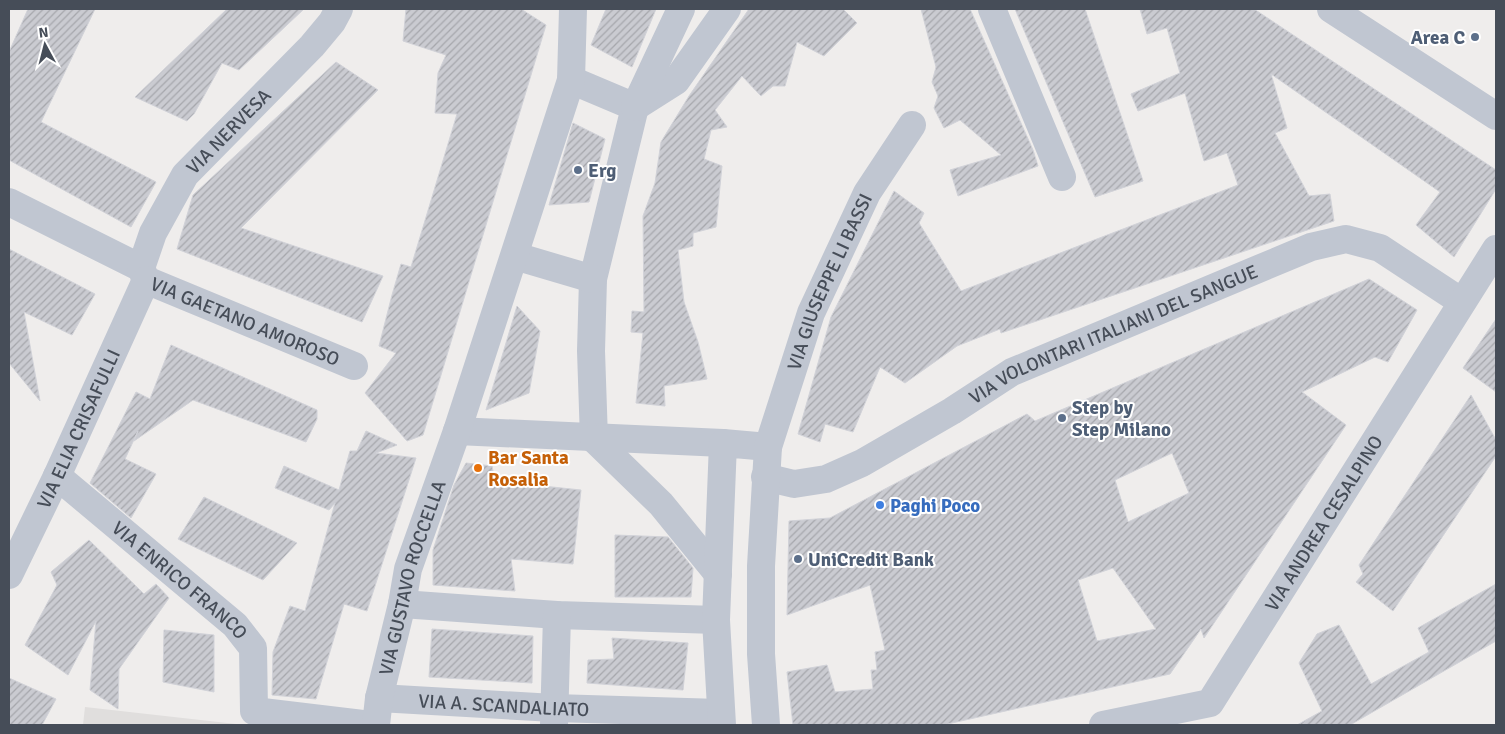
<svg xmlns="http://www.w3.org/2000/svg" width="1505" height="734" viewBox="0 0 1505 734" font-family="Signika,sans-serif">
<style>
.education{fill:#e0dedd}
.building{fill:url(#building-hatch);stroke:#d1d2d8;fill-rule:evenodd}
.lines{fill:none;stroke-linecap:round;stroke-linejoin:round}
.minor{stroke:#c0c6d1;stroke-width:28}
.service-dot{fill:#5c6f8a;stroke:#fff;stroke-width:2}
.food-dot{fill:#e8710a;stroke:#fff;stroke-width:2}
.shop-dot{fill:#3f7fe0;stroke:#fff;stroke-width:2}
.labels{text-anchor:middle;stroke-width:4;stroke-linejoin:round;paint-order:stroke}
.service-label{font-size:19px;font-weight:bold;fill:#4e5e75;stroke:#fff;text-anchor:start}
.street-label{font-size:19px;fill:#464d58;stroke:#fff}
.food-label{font-size:19px;font-weight:bold;fill:#c56008;stroke:#fff;text-anchor:start}
.shop-label{font-size:19px;font-weight:bold;fill:#366cbe;stroke:#fff;text-anchor:start}
</style>
<defs>
<pattern id="building-hatch" width="6" height="6" patternUnits="userSpaceOnUse" patternTransform="scale(1.25)"><rect width="6" height="6" fill="#cacbd1"/><path d="M-1 1l2-2M0 6l6-6M5 7l2-2" fill="none" stroke="#a6a7ac"/></pattern>
</defs>
<rect width="100%" height="100%" fill="#efedec"/>
<path class="education" d="M 85,707 L 245,725 L 83,725 Z"/>
<path class="building" d="M 28,9 L 95,9 L 41,122 L 156,182 L 131,227 L 9,160 L 9,52 Z
M 227,9 L 304,9 L 239,70 L 222,63 L 194,114 L 187,121 L 135,97 Z
M 406,9 L 521,9 L 546,25 L 423,435 L 407,441 L 365,393 L 396,353 L 379,346 L 392,295 L 401,264 L 411,267 L 457,114 L 435,113 L 438,73 L 446,55 L 403,41 Z
M 606,9 L 656,9 L 632,67 L 591,45 Z
M 749,9 L 843,9 L 857,23 L 824,56 L 797,42 L 785,86 L 773,86 L 761,96 L 742,76 L 715,110 L 727,127 L 711,130 L 704,159 L 722,166 L 716,227 L 693,233 L 693,246 L 678,250 L 684,302 L 698,342 L 707,379 L 664,386 L 665,406 L 636,403 L 643,333 L 631,332 L 632,311 L 644,312 L 643,216 L 655,183 L 661,142 L 689,96 Z
M 921,9 L 970,9 L 1033,150 L 1038,166 L 958,196 L 950,170 L 1001,155 L 960,120 L 944,128 L 934,108 L 938,96 L 932,82 L 936,67 Z
M 1015,9 L 1085,9 L 1143,181 L 1095,197 Z
M 1140,9 L 1254,9 L 1496,170 L 1496,189 L 1454,257 L 1416,225 L 1440,192 L 1271,74 L 1287,128 L 1275,133 L 1309,196 L 1330,194 L 1334,221 L 1001,333 L 1000,329 L 957,346 L 905,383 L 880,367 L 853,432 L 825,424 L 820,442 L 798,434 L 831,317 L 894,191 L 924,213 L 919,223 L 961,291 L 1238,185 L 1227,153 L 1204,161 L 1185,93 L 1138,111 L 1131,94 L 1180,73 L 1167,28 L 1147,34 Z
M 336,62 L 378,90 L 241,228 L 383,276 L 362,322 L 177,249 L 193,195 Z
M 573,123 L 605,139 L 589,202 L 549,205 Z
M 9,249 L 95,294 L 72,335 L 24,312 L 40,401 L 9,363 Z
M 1369,279 L 1417,310 L 1388,362 L 1375,357 L 1302,392 L 1346,425 L 1204,638 L 1201,629 L 1170,674 L 943,725 L 793,725 L 787,672 L 827,665 L 835,692 L 873,689 L 871,670 L 877,670 L 875,652 L 885,650 L 870,585 L 787,615 L 789,521 L 830,518 L 1027,414 L 1035,421 ZM 1172,453 L 1189,493 L 1128,522 L 1115,480 ZM 1113,568 L 1156,629 L 1097,641 L 1078,580 Z
M 517,306 L 540,331 L 529,393 L 486,410 Z
M 1496,319 L 1496,392 L 1463,368 Z
M 171,345 L 317,410 L 317,419 L 306,442 L 193,400 L 134,441 L 138,431 L 125,459 L 156,474 L 131,518 L 90,483 L 136,392 L 150,399 Z
M 1471,395 L 1496,440 L 1496,456 L 1393,611 L 1356,582 L 1363,574 L 1359,565 Z
M 366,431 L 397,445 L 376,453 L 416,458 L 367,611 L 344,604 L 316,699 L 272,695 L 273,652 L 290,606 L 305,611 L 335,503 L 329,510 L 275,488 L 284,466 L 339,490 L 350,451 L 357,451 Z
M 466,463 L 492,466 L 495,481 L 581,490 L 573,564 L 511,559 L 515,591 L 433,585 L 433,550 L 454,485 Z
M 204,497 L 269,529 L 297,543 L 263,580 L 178,539 Z
M 615,535 L 668,537 L 693,568 L 691,597 L 615,597 Z
M 89,540 L 144,594 L 156,584 L 169,598 L 119,669 L 118,709 L 90,690 L 96,621 L 68,675 L 25,645 L 57,585 L 51,572 Z
M 1496,584 L 1496,641 L 1350,725 L 1297,725 L 1322,711 L 1299,663 L 1317,634 L 1339,625 L 1371,684 L 1429,652 L 1418,628 Z
M 432,629 L 533,636 L 532,683 L 429,677 Z
M 164,630 L 214,635 L 214,692 L 163,682 Z
M 612,638 L 688,643 L 683,690 L 587,683 L 588,660 L 614,659 Z
M 9,678 L 56,699 L 42,725 L 9,725 Z"/>
<g class="lines">
<g class="minor">
<path d="M 992,9 L 1062,177"/>
<path d="M 1331,9 L 1496,116"/>
<path d="M 571,80 L 635,107 L 593,279 L 591,351 L 594,439"/>
<path d="M 635,107 L 676,81 L 727,9"/>
<path d="M 635,107 L 681,9"/>
<path id="s1" d="M 9,202 L 141,268 L 146,280 L 354,366"/>
<path d="M 515,256 L 593,279"/>
<path id="s2" d="M 141,268 L 153,233 L 185,175 L 312,46 L 332,22 L 339,9"/>
<path d="M 457,431 L 723,443"/>
<path d="M 594,439 L 661,504 L 718,574"/>
<path id="s3" d="M 57,476 L 235,625 L 253,648 L 254,711 L 371,725"/>
<path id="s4" d="M 765,477 L 794,484 L 826,479 L 862,463 L 952,411 L 1012,372 L 1311,247 L 1346,239 L 1380,248 L 1462,302"/>
<path id="s5" d="M 9,575 L 57,476 L 146,280"/>
<path d="M 402,604 L 557,615 L 716,620"/>
<path id="s6" d="M 379,698 L 554,708 L 720,713"/>
<path id="s7" d="M 376,725 L 379,698 L 402,604 L 408,569 L 457,431 L 571,80 L 573,9"/>
<path d="M 554,725 L 557,615"/>
<path d="M 722,725 L 716,620 L 723,443 L 768,447"/>
<path id="s8" d="M 766,725 L 761,654 L 761,566 L 768,447 L 811,313 L 867,193 L 912,125"/>
<path id="s9" d="M 1103,725 L 1210,703 L 1496,249"/>
</g>
</g>
<g class="service-dot">
<circle cx="1475" cy="37" r="5"/>
<circle cx="578" cy="170" r="5"/>
<circle cx="1062" cy="418" r="5"/>
<circle cx="798" cy="559" r="5"/>
</g>
<circle class="food-dot" cx="478" cy="468" r="5"/>
<circle class="shop-dot" cx="880" cy="505" r="5"/>
<g class="labels">
<g class="service-label">
<text x="1465" y="44" text-anchor="end">Area C</text>
<text x="588" y="177">Erg</text>
<text x="1072" y="414">Step by<tspan x="1072" dy="22">Step Milano</tspan></text>
<text x="808" y="566">UniCredit Bank</text>
</g>
<g class="street-label">
<text dy="7" stroke="none"><textPath href="#s2" startOffset="165">VIA NERVESA</textPath></text>
<text dy="7" stroke="none"><textPath href="#s8" startOffset="455">VIA GIUSEPPE LI BASSI</textPath></text>
<text dy="7" stroke="none"><textPath href="#s1" startOffset="268">VIA GAETANO AMOROSO</textPath></text>
<text dy="7" stroke="none"><textPath href="#s4" startOffset="385">VIA VOLONTARI ITALIANI DEL SANGUE</textPath></text>
<text dy="7" stroke="none"><textPath href="#s5" startOffset="162">VIA ELIA CRISAFULLI</textPath></text>
<text dy="7" stroke="none"><textPath href="#s9" startOffset="322">VIA ANDREA CESALPINO</textPath></text>
<text dy="7" stroke="none"><textPath href="#s7" startOffset="152">VIA GUSTAVO ROCCELLA</textPath></text>
<text dy="7" stroke="none"><textPath href="#s3" startOffset="161">VIA ENRICO FRANCO</textPath></text>
<text dy="7" stroke="none"><textPath href="#s6" startOffset="125">VIA A. SCANDALIATO</textPath></text>
</g>
<g class="food-label">
<text x="488" y="464">Bar Santa<tspan x="488" dy="22">Rosalia</tspan></text>
</g>
<g class="shop-label">
<text x="890" y="512">Paghi Poco</text>
</g>
</g>
<rect width="1505" height="734" fill="none" stroke="#464d58" stroke-width="20"/>
<g transform="translate(45 45) rotate(353)" stroke="#ffffff" stroke-width="4" paint-order="stroke">
<path d="M0-4L9 19L0 12L-9 19Z" fill="#464d58"/>
<text y="-8" font-size="14" font-weight="bold" text-anchor="middle" fill="#464d58">N</text>
</g>
</svg>
